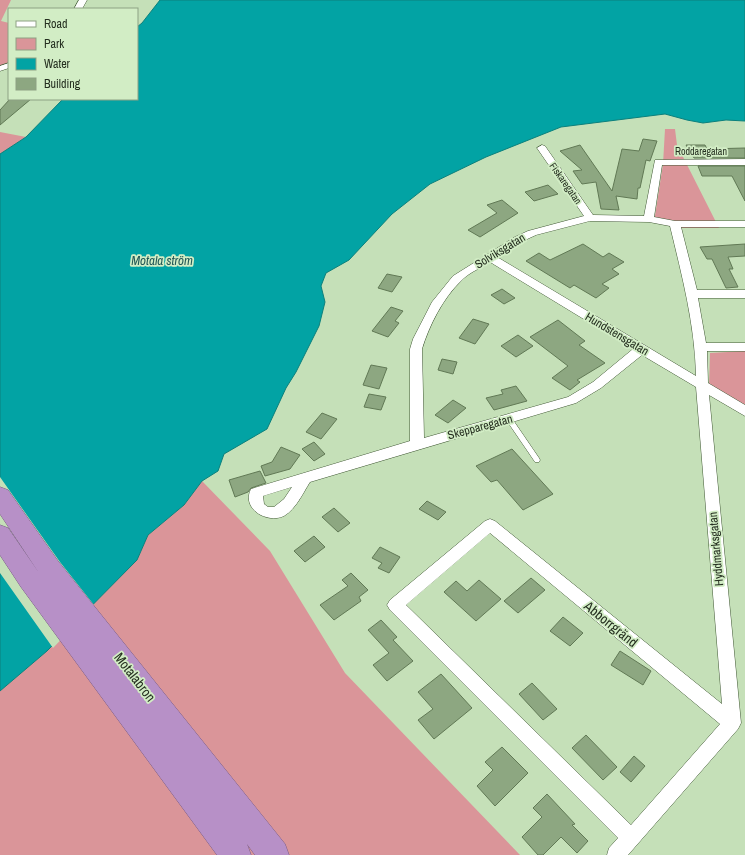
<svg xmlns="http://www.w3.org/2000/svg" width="745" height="855" viewBox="0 0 745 855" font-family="'Archivo Narrow',sans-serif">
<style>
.green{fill:#da9599}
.water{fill:#02a3a4;stroke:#0c807c}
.pier{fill:#c5e0b8}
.building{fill:#8da781;stroke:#617955}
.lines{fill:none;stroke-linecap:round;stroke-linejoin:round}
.service-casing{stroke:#415835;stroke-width:1}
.minor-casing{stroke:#415835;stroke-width:1}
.trunk-casing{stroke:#785c83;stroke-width:1}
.service{fill:#fff;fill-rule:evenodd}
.minor{fill:#fff;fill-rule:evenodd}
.trunk{fill:#b790c7;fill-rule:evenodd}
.labels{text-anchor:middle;stroke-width:3.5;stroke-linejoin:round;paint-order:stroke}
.far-street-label{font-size:10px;fill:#252f20;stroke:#d2edc5}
.street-label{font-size:12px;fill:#252f20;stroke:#d2edc5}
.water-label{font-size:13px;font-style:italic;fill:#215757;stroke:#d2edc5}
.near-street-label{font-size:14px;fill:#252f20;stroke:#d2edc5}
</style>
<rect width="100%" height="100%" fill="#c5e0b8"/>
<path class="green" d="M 0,0 L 11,0 L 1,21 L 9,23 L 9,62 L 0,66 Z
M 665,129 L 675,129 L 677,145 L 719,228 L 678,228 L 654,222 L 663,164 Z
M 0,132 L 26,137 L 0,154 Z
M 745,351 L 745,404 L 739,407 L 709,388 L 710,353 Z
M 202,481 L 270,551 L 345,673 L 520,855 L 0,855 L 0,691 L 47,651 L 137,560 L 148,535 L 184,505 Z"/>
<path class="water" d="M 160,0 L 745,0 L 745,121 L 726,120 L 703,123 L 687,120 L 665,114 L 561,127 L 486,157 L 430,184 L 392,214 L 349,260 L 326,273 L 321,286 L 325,302 L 319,326 L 296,372 L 286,388 L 267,429 L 224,454 L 218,471 L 202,481 L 184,505 L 148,535 L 137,560 L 47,651 L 0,691 L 0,154 L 26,137 L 63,99 L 137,99 L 137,27 L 142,23 Z"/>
<path class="pier" d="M 0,477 L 60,562 L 94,605 L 53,648 L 0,573 Z"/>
<path class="building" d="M 10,99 L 31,99 L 0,125 L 0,110 Z
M 643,139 L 657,141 L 650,161 L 646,160 L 640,188 L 638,188 L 637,199 L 616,196 L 619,210 L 601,209 L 596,182 L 582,184 L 573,171 L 582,170 L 560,151 L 580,145 L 612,191 L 622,149 L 639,151 Z
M 686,145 L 705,145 L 707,149 L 745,148 L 745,158 L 694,158 Z
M 698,166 L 745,166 L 745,201 L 732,176 L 702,176 Z
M 548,185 L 558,194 L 534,201 L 525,192 Z
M 502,200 L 518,213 L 480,237 L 468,230 L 497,213 L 487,205 Z
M 583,244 L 603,257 L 609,253 L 624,262 L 612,269 L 619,274 L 602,284 L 609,288 L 596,298 L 574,285 L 570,288 L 526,261 L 539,253 L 550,260 Z
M 745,244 L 745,256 L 728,257 L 733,269 L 729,269 L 738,287 L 726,288 L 712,259 L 707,259 L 700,247 Z
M 387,274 L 402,277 L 392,292 L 378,288 Z
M 502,289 L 515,298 L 504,304 L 491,295 Z
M 391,307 L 403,311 L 395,321 L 399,323 L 388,337 L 372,331 Z
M 473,319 L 489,324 L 475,344 L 459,338 Z
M 558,320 L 585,341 L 579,345 L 605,363 L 577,380 L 580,382 L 570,390 L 552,378 L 568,366 L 530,337 Z
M 518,335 L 533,346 L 516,357 L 501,346 Z
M 442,359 L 457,362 L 453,374 L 438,370 Z
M 371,365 L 387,368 L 379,389 L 363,385 Z
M 516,386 L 527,401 L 494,410 L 486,398 L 503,394 L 501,390 Z
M 369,394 L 386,397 L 381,410 L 364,407 Z
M 453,400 L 466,408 L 448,423 L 435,415 Z
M 322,413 L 337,419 L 321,439 L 306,432 Z
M 314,442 L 325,454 L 314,461 L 302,449 Z
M 281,447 L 300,455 L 290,469 L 265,476 L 261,466 L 272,462 Z
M 512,449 L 553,494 L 523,510 L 497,480 L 491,482 L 476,466 Z
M 260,471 L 266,483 L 251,488 L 248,492 L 235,497 L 229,480 Z
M 427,501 L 446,512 L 438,520 L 419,509 Z
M 334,508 L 350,523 L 338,532 L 322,517 Z
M 314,536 L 325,547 L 305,562 L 294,551 Z
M 380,547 L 400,557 L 389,573 L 378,568 L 382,563 L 372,558 Z
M 351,573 L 368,590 L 359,597 L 361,601 L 334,620 L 320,605 L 348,586 L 342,580 Z
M 531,578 L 545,590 L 518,613 L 504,601 Z
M 479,580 L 501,599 L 476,621 L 444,592 L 456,581 L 467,591 Z
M 563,617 L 583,633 L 570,646 L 550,631 Z
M 381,620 L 397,637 L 393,640 L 413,661 L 387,681 L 373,665 L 389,653 L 368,630 Z
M 620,651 L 651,671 L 643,685 L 611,665 Z
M 441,674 L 472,708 L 434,739 L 418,720 L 433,709 L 418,692 Z
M 532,683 L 557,709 L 543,720 L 519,694 Z
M 586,735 L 617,767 L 603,780 L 572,748 Z
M 502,747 L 528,773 L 495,806 L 477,786 L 493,770 L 485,762 Z
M 634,756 L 645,766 L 631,782 L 620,772 Z
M 547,794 L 575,824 L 572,825 L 588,841 L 577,853 L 561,837 L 543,855 L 538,855 L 522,837 L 542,817 L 533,808 Z"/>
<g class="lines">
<defs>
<path id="service" d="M 507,417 L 511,417 L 539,458 L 540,460 L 539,462 L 535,462 L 507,421 L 506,419 Z"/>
<path id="minor" d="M 79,0 L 87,0 L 82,9 L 74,9 Z
M 9,63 L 9,68 L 0,71 L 0,66 Z
M 542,145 L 545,146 L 593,215 L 644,216 L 655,160 L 745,159 L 745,165 L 662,165 L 654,217 L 675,221 L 745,221 L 745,227 L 681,227 L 697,290 L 745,290 L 745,298 L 698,298 L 706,343 L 745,343 L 745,351 L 707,351 L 708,383 L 745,405 L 745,416 L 709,395 L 741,723 L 738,729 L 628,855 L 607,855 L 609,848 L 618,838 L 390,610 L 387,605 L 390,600 L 485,521 L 490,519 L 495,521 L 722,704 L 696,387 L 642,355 L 601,388 L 576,403 L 310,482 C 303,493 296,509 284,516 C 267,524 241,509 251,489 L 410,441 L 410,349 L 413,339 L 432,302 L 453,276 L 515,237 L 528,231 L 584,216 L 537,148 ZM 590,221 L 649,222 L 670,226 C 682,276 695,325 696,376 L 497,257 L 523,241 L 536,235 ZM 490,262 L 633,349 L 593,382 L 568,397 L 424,438 L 422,349 C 429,326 443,298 461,281 C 468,273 481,268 490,262 ZM 292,487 L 284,499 L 274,507 L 268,507 L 264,504 L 263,496 ZM 490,533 L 720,724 L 631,825 L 406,605 Z"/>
<path id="trunk" d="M 0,487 L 8,490 L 58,561 L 285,844 L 289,855 L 255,855 L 247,844 L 251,855 L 217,855 L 21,587 L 0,555 L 0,525 L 8,528 L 39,573 L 0,514 Z"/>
</defs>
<use href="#service" class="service-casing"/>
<use href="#minor" class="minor-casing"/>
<use href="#trunk" class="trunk-casing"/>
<use href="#service" class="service"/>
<use href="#minor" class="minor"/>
<use href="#trunk" class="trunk"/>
</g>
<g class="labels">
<g class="far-street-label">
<text x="701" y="155">Roddaregatan</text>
<text transform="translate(566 183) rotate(55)" y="4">Fiskaregatan</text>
</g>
<g class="street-label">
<text transform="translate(500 251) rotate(-31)" y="4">Solviksgatan</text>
<text transform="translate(617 334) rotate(31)" y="4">Hundstensgatan</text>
<text transform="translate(480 427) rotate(-15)" y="4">Skepparegatan</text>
<text transform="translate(716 549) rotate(-95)" y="4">Hyddmarksgatan</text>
</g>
<g class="water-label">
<text x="162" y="265">Motala ström</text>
</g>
<g class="near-street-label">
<text transform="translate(611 624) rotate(39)" y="5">Abborrgränd</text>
<text transform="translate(135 677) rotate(52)" y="5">Motalabron</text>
</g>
</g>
<rect x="8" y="8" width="130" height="92" fill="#d2edc5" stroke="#8da183"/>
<rect x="16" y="21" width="20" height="6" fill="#ffffff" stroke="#8da183"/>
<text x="44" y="28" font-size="12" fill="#252f20">Road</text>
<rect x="16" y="38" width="20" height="12" fill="#da9599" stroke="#8da183"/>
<text x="44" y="48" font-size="12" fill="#252f20">Park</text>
<rect x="16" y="58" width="20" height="12" fill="#02a3a4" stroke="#8da183"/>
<text x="44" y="68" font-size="12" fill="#252f20">Water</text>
<rect x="16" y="78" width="20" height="12" fill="#8da781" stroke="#8da183"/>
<text x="44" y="88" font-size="12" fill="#252f20">Building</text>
</svg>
